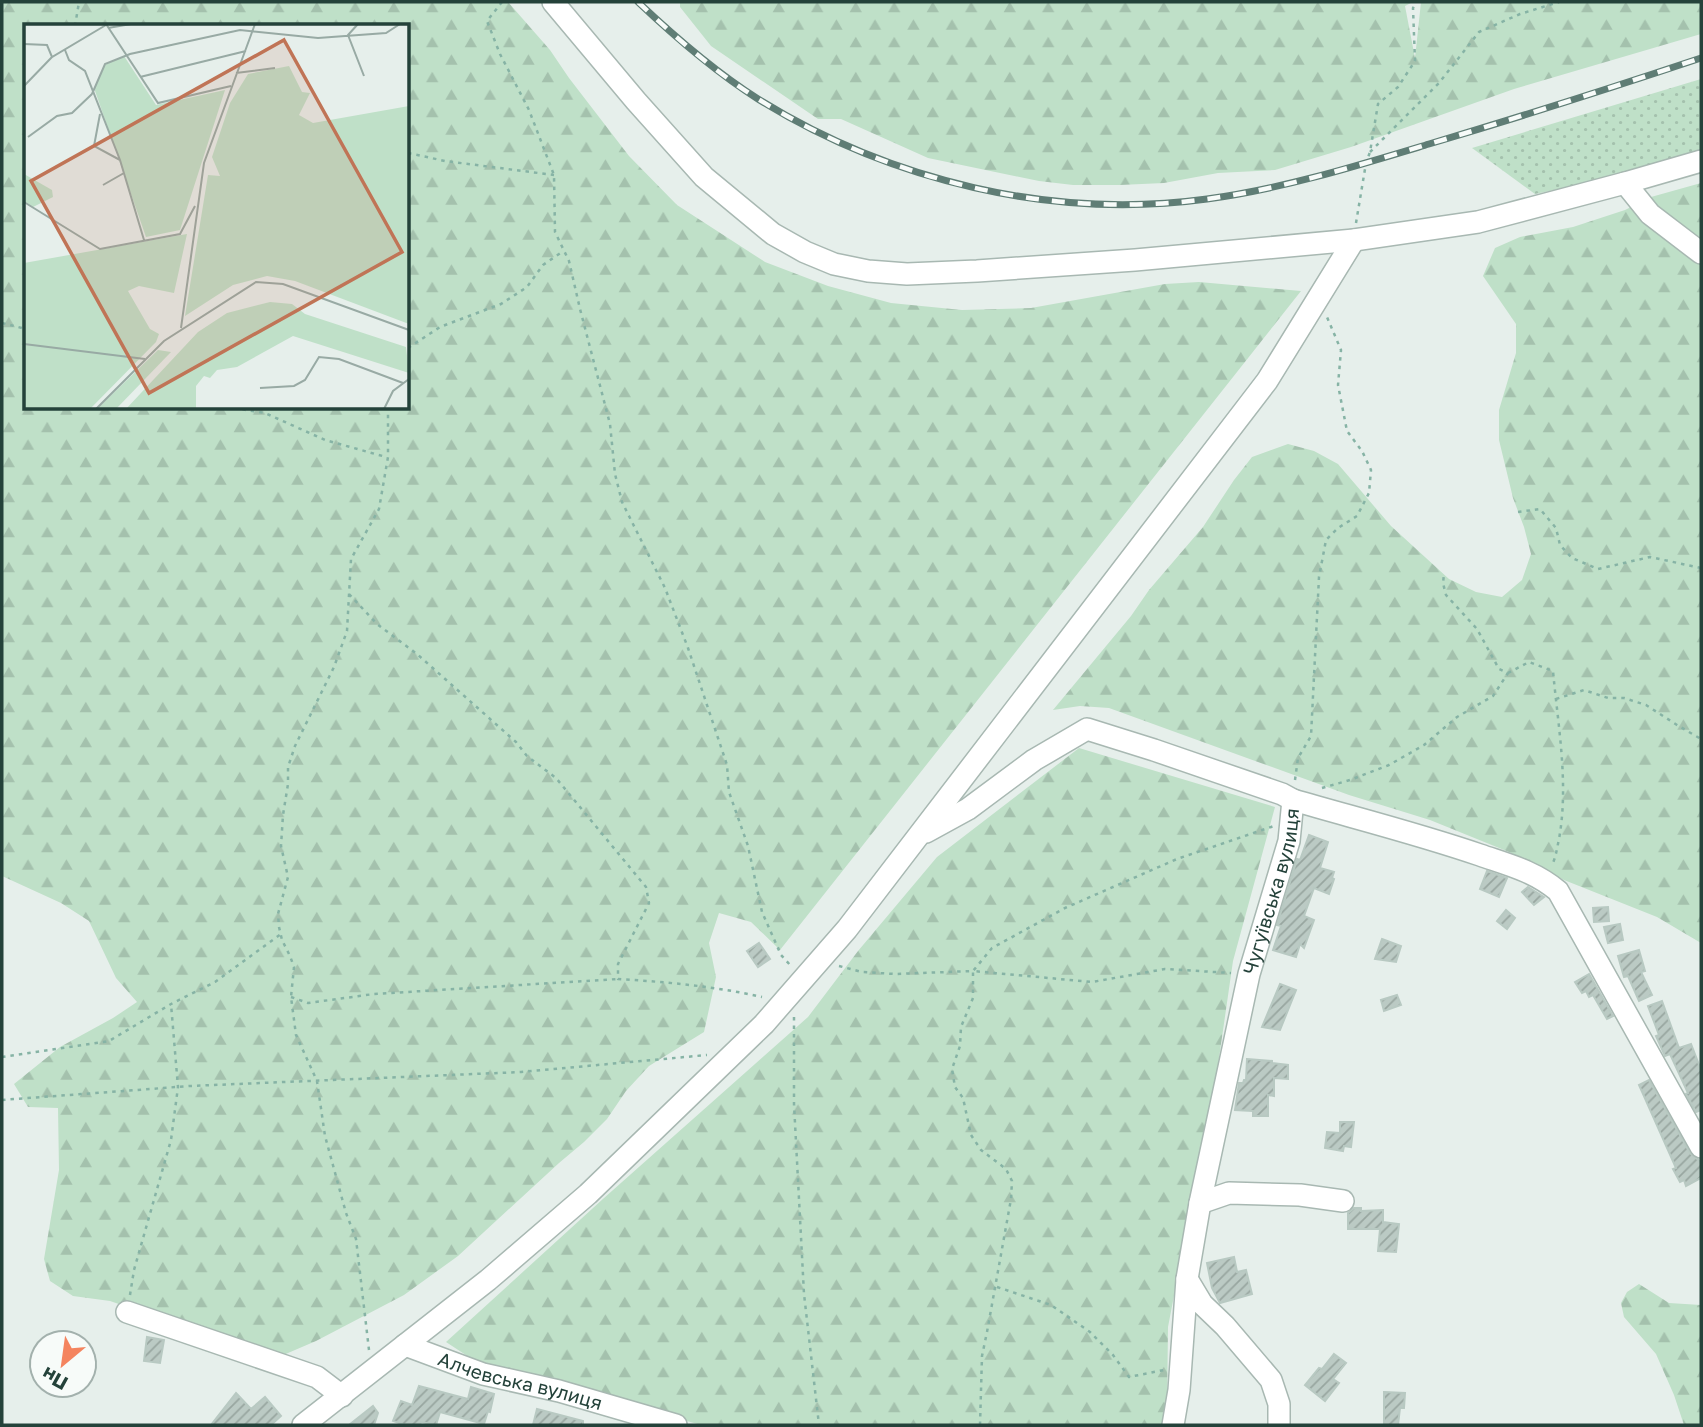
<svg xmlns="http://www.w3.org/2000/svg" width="1703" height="1427" viewBox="0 0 1703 1427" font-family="'Golos Text',sans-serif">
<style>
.grass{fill:url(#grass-dots)}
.forest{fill:url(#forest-firs);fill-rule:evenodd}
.building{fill:url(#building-hatch);stroke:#b8c9c2;stroke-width:2}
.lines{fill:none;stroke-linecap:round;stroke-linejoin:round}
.minor-casing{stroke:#a8b8b2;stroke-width:24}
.path{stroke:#86b3a5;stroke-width:2.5;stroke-dasharray:3.5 5;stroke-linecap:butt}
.minor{stroke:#fff;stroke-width:21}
.rail-casing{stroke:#5f7d75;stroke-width:7}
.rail{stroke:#f7fbf9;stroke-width:4.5;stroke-dasharray:13;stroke-linecap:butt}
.labels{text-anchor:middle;stroke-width:7;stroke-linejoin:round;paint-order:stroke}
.street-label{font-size:19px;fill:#24423a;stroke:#f7fbf9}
.inset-road{fill:none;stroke:#98aaa4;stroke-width:2}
.view{fill:#c07456;fill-opacity:0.15;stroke:#c07456;stroke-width:3.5}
.inset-edge{fill:none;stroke:#24423a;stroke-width:3.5}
</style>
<defs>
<pattern id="grass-dots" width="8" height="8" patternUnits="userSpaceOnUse" patternTransform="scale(1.75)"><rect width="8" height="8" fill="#bfe0c8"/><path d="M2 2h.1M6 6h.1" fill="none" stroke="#a4c1ad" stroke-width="1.8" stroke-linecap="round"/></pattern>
<pattern id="forest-firs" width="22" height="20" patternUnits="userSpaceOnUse" patternTransform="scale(1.75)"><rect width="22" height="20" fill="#bfe0c8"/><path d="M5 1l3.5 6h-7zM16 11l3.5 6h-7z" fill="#a4c1ad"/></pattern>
<pattern id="building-hatch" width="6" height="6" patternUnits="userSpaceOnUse" patternTransform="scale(1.75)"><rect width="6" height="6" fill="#bbcac4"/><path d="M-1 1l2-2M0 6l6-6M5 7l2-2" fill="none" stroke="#98a6a0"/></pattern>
</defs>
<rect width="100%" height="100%" fill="#e6efeb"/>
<path class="grass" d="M 1701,79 L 1701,153 L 1622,176 L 1535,194 L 1472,148 Z"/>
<path class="forest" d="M 2,2 L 508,2 L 550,50 L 569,78 L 629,156 L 677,205 L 765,262 L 828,286 L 891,303 L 962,310 L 1031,308 L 1165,284 L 1199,282 L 1301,291 L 780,950 L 751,922 L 719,913 L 709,943 L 716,977 L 704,1032 L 649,1066 L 626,1091 L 607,1119 L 584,1142 L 559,1163 L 458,1256 L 404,1295 L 316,1341 L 281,1356 L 227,1341 L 110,1301 L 73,1296 L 50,1281 L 44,1259 L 59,1170 L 58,1108 L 28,1107 L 14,1084 L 60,1047 L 113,1018 L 137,1002 L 116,978 L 89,921 L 61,903 L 2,876 ZM 26,26 L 408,26 L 408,408 L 26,408 Z
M 680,2 L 1413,2 L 1405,6 L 1415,58 L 1421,2 L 1701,2 L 1701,34 L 1514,89 L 1351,147 L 1275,170 L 1218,173 L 1164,183 L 1120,185 L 1073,185 L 1039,181 L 928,158 L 841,119 L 818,119 L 711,46 L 680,7 Z
M 1701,183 L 1701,943 L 1657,917 L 1564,880 L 1509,852 L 1430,820 L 1349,795 L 1109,708 L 1080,706 L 1053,710 L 1131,616 L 1149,590 L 1203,527 L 1234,480 L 1252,457 L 1288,444 L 1314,451 L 1338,464 L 1391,526 L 1449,579 L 1476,592 L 1502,597 L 1522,580 L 1531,554 L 1524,527 L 1513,498 L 1499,440 L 1499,410 L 1516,353 L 1516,324 L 1483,276 L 1495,248 L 1520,237 L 1573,227 L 1625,210 L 1651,197 Z
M 1079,748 L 1275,807 L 1233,961 L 1217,1072 L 1168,1327 L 1167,1409 L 1164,1425 L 701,1425 L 475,1361 L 446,1342 L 604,1198 L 808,1017 L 858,951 L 937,857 Z
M 1639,1284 L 1669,1303 L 1701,1305 L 1701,1425 L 1684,1425 L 1674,1395 L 1656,1354 L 1624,1317 L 1621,1303 L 1627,1292 Z"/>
<path class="building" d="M 1309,835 L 1328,842 L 1320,868 L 1334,872 L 1332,878 L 1334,879 L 1329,894 L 1314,888 L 1304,916 L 1314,920 L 1304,948 L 1300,944 L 1296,957 L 1273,950 L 1281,926 L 1277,925 L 1297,859 L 1300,860 Z
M 1487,871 L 1507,878 L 1499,897 L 1480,889 Z
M 1528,887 L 1544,897 L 1534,905 L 1522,892 Z
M 1608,907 L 1609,921 L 1594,922 L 1593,908 Z
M 1506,910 L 1515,918 L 1507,929 L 1497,921 Z
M 1620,924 L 1623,940 L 1608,943 L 1604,927 Z
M 1382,939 L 1401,946 L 1396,962 L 1375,959 Z
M 759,943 L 770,959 L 758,967 L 747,951 Z
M 1639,950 L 1645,971 L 1641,972 L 1652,995 L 1639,1001 L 1628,976 L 1624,977 L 1618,956 Z
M 1589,974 L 1613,1016 L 1607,1019 L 1593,995 L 1589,997 L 1586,991 L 1582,993 L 1575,982 Z
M 1280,984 L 1296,990 L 1280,1030 L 1262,1027 Z
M 1397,995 L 1401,1005 L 1384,1011 L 1381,1000 Z
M 1662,1001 L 1679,1048 L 1691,1044 L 1701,1070 L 1701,1110 L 1696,1112 L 1686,1094 L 1688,1093 L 1670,1054 L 1665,1056 L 1656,1036 L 1659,1035 L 1648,1006 Z
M 1247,1059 L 1272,1061 L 1272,1063 L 1288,1065 L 1288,1079 L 1274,1078 L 1274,1096 L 1268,1095 L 1268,1116 L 1253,1116 L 1253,1111 L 1235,1110 L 1239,1083 L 1243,1083 L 1244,1080 L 1246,1080 Z
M 1649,1080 L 1690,1153 L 1701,1162 L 1701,1178 L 1686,1186 L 1684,1180 L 1680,1182 L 1673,1169 L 1676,1168 L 1639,1085 Z
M 1340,1122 L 1354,1122 L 1351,1147 L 1344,1146 L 1343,1151 L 1325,1148 L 1327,1132 L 1340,1133 Z
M 1354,1208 L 1361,1208 L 1361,1211 L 1383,1210 L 1383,1222 L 1399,1224 L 1396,1252 L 1378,1251 L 1380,1229 L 1348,1229 L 1348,1213 Z
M 1234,1257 L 1237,1272 L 1246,1270 L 1252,1294 L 1220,1303 L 1212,1288 L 1207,1263 Z
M 147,1337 L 164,1340 L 160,1363 L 144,1361 Z
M 1334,1354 L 1346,1363 L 1333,1379 L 1339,1383 L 1325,1401 L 1305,1385 L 1319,1368 L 1322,1369 Z
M 419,1386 L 468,1399 L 471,1387 L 494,1394 L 490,1412 L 488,1411 L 484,1424 L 440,1412 L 436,1425 L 421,1422 L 420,1425 L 405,1425 L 393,1421 L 401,1401 L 412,1405 Z
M 1384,1392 L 1405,1393 L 1404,1408 L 1400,1408 L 1398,1425 L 1384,1425 Z
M 236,1393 L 251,1409 L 265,1397 L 281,1416 L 271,1425 L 211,1425 Z
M 373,1406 L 378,1413 L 374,1425 L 349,1425 Z
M 537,1409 L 583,1421 L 583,1425 L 533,1425 Z"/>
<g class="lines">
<defs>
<g id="minor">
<path d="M 553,2 L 636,101 L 704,177 L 773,234 L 805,252 L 834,264 L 868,271 L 907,274 L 977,271 L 1135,260 L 1354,240 L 1478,222 L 1625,183 L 1701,161"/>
<path d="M 1625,183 L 1650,214 L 1701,253"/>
<path d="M 926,832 L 968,809 L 1034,760 L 1087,729 L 1154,750 L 1282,794 L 1293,800 C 1355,818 1419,834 1480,855 C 1509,865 1534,871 1558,891 L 1701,1147"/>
<path d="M 1200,1203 L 1229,1193 L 1300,1195 L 1343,1201"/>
<path d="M 1187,1279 L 1202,1304 L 1225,1326 L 1271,1380 L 1279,1404 L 1279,1425"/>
<path d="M 127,1312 L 317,1377 L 342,1396"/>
<path id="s1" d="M 405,1345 L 483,1374 L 559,1391 L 676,1425"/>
<path d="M 303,1425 L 488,1280 L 588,1194 L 764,1024 L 847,929 L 1267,381 L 1354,240"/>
<path id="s2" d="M 1173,1425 L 1179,1390 L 1187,1279 L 1200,1203 L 1249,974 L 1289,841 L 1293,800"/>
</g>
</defs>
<use href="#minor" class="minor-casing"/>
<path class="path" d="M 502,2 L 487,21 L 500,54 L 529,110 L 554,175 L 555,232 L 569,261 L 580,309 L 610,424 L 615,474 L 622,502 L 665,588 L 688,648 L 727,765 L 729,792 L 748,846 L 762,912 L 781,955 L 791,966
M 75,26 L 79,2
M 1370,152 L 1439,83 L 1479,32 L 1520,14 L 1559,2
M 408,153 L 445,161 L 554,175
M 1356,223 L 1366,163 L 1370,152 L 1378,104 L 1398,87 L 1415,61 L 1413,8 L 1416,2
M 2,323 L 26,329
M 408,348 L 440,327 L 501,304 L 527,287 L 543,265 L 562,252
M 234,408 L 265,413 L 325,440 L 386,457
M 1518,512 L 1540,509 L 1556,528 L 1560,545 L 1572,558 L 1598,569 L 1650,557 L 1701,568
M 349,594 L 377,624 L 417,654 L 516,742 L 527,756 L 556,778 L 646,887 L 649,903 L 618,964 L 618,979 C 666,982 714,986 762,997
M 1508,673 L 1529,662 L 1553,671 C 1558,726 1569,784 1559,839 C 1557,848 1556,857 1552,865
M 1556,699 L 1584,690 L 1608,698 L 1624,698 L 1646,705 L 1677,725 L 1701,739
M 1295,780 L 1298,758 L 1311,736 L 1319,577 L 1326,540 L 1338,528 L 1357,516 L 1369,493 L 1371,470 L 1362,451 L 1347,431 L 1338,385 L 1341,350 L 1327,317
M 1322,788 L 1350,780 L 1389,765 L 1424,745 L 1457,717 L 1493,696 L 1508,673 L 1499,669 L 1477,629 L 1446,595 L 1443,583 L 1444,574
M 839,966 L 862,972 L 895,974 L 973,971 L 992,948 L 1065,908 L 1177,859 L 1274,826
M 291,997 L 308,1003 L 374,994 L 618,979
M 794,1017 L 794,1104 L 804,1294 L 819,1425
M 2,1057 L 109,1041 L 171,1004 L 215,982 L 281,934
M 2,1100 L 190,1086 L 521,1072 L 707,1055
M 997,1287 L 1051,1305 L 1090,1332 L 1113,1355 L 1129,1377 L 1164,1370
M 130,1295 L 134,1270 L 171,1140 L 178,1087 L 171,1004
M 369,1350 L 356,1239 L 346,1213 L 325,1136 L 317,1081 L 296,1035 L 291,997 L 294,967 L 290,956 L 282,940 L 279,927 L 278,914 L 288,877 L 281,846 L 283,815 L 288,784 L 288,767 L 295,746 L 334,667 L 347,631 L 351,559 L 379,509 L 388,457 L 388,408
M 980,1425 L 982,1356 L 987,1332 L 1011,1199 L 1012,1181 L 1006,1169 L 981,1150 L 971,1135 L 963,1098 L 955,1087 L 952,1069 L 960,1046 L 961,1027 L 973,998 L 973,971 L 1092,982 L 1165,969 L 1231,973"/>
<use href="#minor" class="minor"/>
<defs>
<path id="rail" d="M 638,2 C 675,37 714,71 758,99 C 890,181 1052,220 1207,199 C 1282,189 1356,166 1429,144 C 1520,117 1611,88 1701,58"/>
</defs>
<use href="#rail" class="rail-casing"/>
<use href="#rail" class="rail"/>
</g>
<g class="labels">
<g class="street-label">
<text dy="7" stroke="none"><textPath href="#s2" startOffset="544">Чугуївська вулиця</textPath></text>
<text dy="7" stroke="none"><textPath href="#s1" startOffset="121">Алчевська вулиця</textPath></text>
</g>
</g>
<g transform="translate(24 24)">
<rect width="385" height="385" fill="#e6efeb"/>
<path d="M 134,326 L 147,328 L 92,385 L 73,385 Z" fill="#bfe0c8"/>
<path d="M 100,32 L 132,81 L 201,66 L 156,206 L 122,213 L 70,64 L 81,41 ZM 265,42 L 278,68 L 286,69 L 275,91 L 289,99 L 385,82 L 385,300 L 271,257 L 243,252 L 209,261 L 161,292 L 184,151 L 196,152 L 188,133 L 206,79 L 224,50 ZM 0,150 L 28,166 L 29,173 L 9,183 L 0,177 ZM 163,210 L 150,269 L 115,262 L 104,267 L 126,305 L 135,310 L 132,318 L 66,385 L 0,385 L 0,239 ZM 246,278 L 268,280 L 281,290 L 382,323 L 385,349 L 269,312 L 213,343 L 193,346 L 186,354 L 180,352 L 172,362 L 172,385 L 102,385 L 174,308 L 203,289 Z" fill="#bfe0c8"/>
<path class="inset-road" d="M 82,0 L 134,79 L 207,62M 334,0 L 324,11 L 340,52M 84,4 L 107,0M 0,20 L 23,21 L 28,33 L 82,1M 41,26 L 45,36 L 61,47 L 96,136 L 120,216M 212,49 L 251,44M 116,53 L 222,27M 0,62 L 28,33M 68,70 L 81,40 L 106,30 L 216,6 L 294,14 L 362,9 L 376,0M 76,90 L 70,122 L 96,136M 4,113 L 33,92 L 48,89 L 68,70M 79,161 L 100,149M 0,178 L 76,225 L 156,210 L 171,182M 157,304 L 180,139 L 231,0M 0,320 L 121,335M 236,364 L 270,362 L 281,356 L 295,333 L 315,335 L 379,359M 72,385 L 140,317 L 232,258 L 259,260 L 385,306M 360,385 L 369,367 L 385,355"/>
<path class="view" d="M 260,16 L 378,228 L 125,369 L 7,157 Z"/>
<rect width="385" height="385" class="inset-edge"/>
</g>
<rect width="1703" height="1427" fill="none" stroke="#24423a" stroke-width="7"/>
<g transform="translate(63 1364) rotate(209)"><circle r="33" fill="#f7fbf9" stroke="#a3b1ad" stroke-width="2"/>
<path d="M0-5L12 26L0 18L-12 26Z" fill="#f4845f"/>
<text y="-10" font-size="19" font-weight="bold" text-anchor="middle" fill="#24423a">Пн</text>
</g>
</svg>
